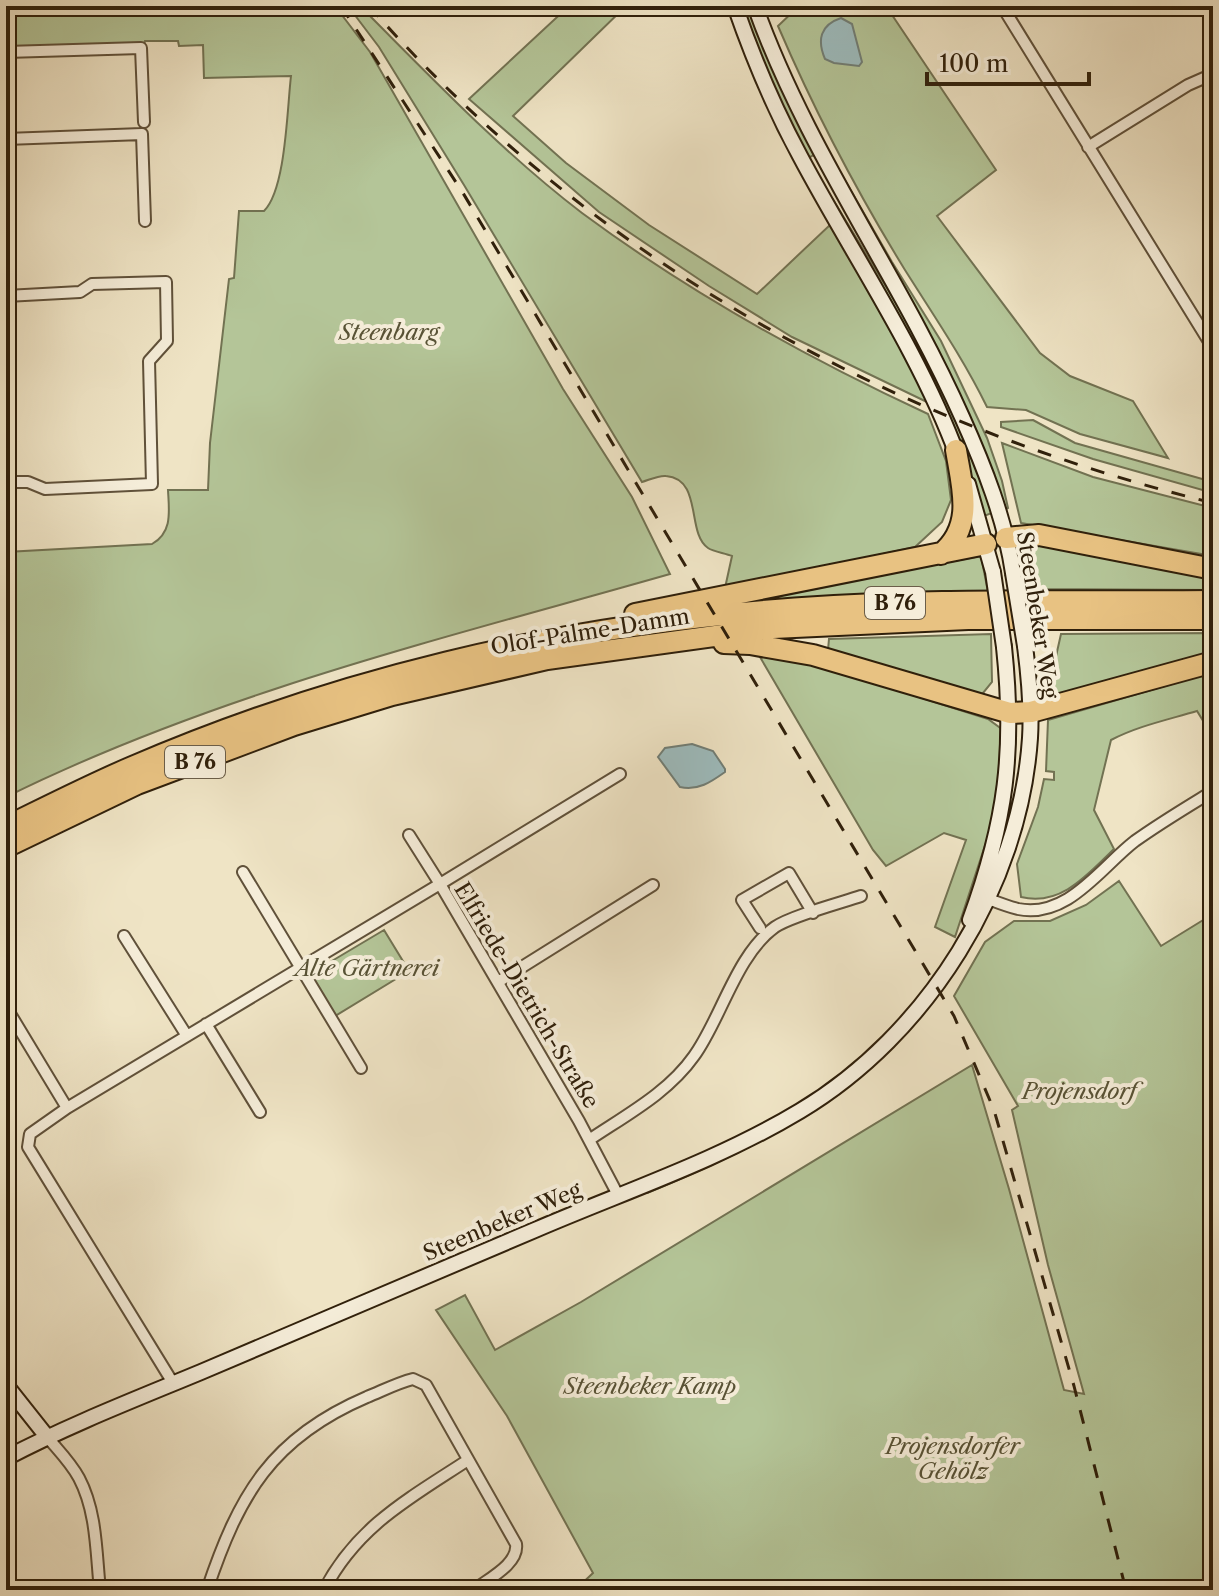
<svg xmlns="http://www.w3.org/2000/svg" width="1219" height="1596" viewBox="0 0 1219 1596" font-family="'Libre Caslon Text',serif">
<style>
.green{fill:#b4c598;stroke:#727252;stroke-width:2}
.water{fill:#9dbcbe;stroke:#717e76;stroke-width:2}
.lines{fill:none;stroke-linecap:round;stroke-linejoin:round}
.street-casing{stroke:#60513a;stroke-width:14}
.secondary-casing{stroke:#30200b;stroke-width:18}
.highway-casing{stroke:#30200b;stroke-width:24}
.street{stroke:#f5edd9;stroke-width:10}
.secondary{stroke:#f5edd9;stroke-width:14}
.highway{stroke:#e8c282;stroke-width:20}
.rail{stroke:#30200b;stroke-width:3;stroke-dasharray:14 14;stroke-linecap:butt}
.secondary-bridge-casing{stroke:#30200b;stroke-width:18;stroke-linecap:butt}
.secondary-bridge{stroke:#f5edd9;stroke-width:14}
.labels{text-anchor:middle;stroke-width:8;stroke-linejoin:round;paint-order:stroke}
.shield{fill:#f5edd9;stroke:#6b5e49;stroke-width:2}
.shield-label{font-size:20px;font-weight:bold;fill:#30200b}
.park-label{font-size:22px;font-style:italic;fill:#585235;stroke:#f5edd9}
.street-label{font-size:22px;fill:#30200b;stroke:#f5edd9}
</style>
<rect width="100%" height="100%" fill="#efe4c5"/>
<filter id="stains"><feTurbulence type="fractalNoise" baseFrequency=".0025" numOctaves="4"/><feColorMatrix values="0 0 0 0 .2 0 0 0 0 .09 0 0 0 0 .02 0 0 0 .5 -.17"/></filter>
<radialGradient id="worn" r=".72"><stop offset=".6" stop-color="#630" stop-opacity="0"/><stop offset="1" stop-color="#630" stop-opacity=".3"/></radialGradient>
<path class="green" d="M 6,6 L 335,6 L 370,52 L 563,389 L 632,497 L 670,574 C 446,638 216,693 6,797 L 6,552 L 152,544 C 173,532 169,511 168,490 L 208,490 L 210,443 L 229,279 L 234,278 L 239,211 L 264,211 C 286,189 287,109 291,76 L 204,78 L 203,45 L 179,46 L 178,41 L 145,41 L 144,45 L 6,49 Z
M 360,6 C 431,77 502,152 582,213 C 690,293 807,358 928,414 L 946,461 L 951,500 L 942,522 L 915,547 L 725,588 L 732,556 C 725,553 714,552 708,548 C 686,533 703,479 666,476 C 659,475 649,480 642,482 L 464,185 L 379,47 L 351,10 Z
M 569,6 L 626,6 L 513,116 L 566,163 L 649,225 L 757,294 L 832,223 L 865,277 L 929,403 L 792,337 L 709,286 L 599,212 L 469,99 Z
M 741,6 L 749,6 L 771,63 L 814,155 L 808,158 L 764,67 Z
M 799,6 L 886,6 L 996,170 L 937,216 L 1040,353 L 1070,376 L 1133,401 L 1168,458 L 1080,434 L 1026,410 L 987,407 C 963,358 934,316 905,270 C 857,192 814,110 778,26 Z
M 831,156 L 892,262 L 941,341 L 987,438 L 1002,481 L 1008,508 L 1004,510 L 971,420 L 948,372 Z
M 832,198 L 926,352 L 978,470 L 992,513 L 984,516 L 965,457 Z
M 1033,420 L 1075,443 L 1213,482 L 1213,493 L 1093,459 L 1001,427 L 1001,422 Z
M 1002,443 L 1093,477 L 1213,508 L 1213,556 L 1021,523 Z
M 1028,542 L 1213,578 L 1213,590 L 1035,589 L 1025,543 Z
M 981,556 L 988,592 L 751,602 L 757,598 Z
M 1213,633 L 1213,655 L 1057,697 L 1048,692 L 1061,634 Z
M 991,634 L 992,682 L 979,698 L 828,650 L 829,639 Z
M 762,654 L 812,663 L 988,719 L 1003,730 L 999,789 L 991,827 L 955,937 L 935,927 L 966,840 L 944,833 L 886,866 L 873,850 L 760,657 Z
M 1213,672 L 1213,737 L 1197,711 C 1167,720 1138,726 1111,740 L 1094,810 L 1114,849 C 1088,874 1061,907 1021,897 L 1017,864 L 1038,807 L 1044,779 L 1054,780 L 1054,772 L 1046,771 L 1048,720 Z
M 1119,881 L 1161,946 L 1213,914 L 1213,1590 L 575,1590 L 593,1573 L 507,1416 L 436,1310 L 465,1295 L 495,1350 L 581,1302 L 972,1065 L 1009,1189 L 1064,1390 L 1084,1394 L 1048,1265 L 1012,1110 L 1018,1106 L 954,996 L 985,942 L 1014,921 L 1050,921 L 1086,905 Z
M 978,929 L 978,933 C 897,1076 794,1132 647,1193 L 837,1094 Z
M 384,930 L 409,971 L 335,1016 L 310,974 Z"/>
<path class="water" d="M 841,18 L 852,24 L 862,62 L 859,66 L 834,63 L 825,59 C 817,40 820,25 841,18 Z
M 692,744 L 713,751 L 725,769 L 725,772 C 711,782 698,791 680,787 L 658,757 L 665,748 Z"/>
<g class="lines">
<defs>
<path id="street" d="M 1002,6 L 1213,348
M 6,52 L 141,48 L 144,122
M 6,139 L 142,134 L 145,221
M 1088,147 L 1188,85 L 1213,74
M 6,296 L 80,292 L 92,284 L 166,282 L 167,341 L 149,361 L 152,484 L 45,489 L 28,482 L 6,482
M 409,835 L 440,884 L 620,774
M 243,872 L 361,1068
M 983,897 C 994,901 1006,906 1018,909 C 1068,919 1101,867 1135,841 C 1160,823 1187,807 1213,791
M 760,928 L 742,900 L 789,873 L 813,913
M 124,936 L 187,1036
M 498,982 L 653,885
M 6,1007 L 67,1108
M 206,1024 L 260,1112
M 589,1140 C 626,1115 668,1093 694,1056 C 721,1019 736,955 775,927 C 791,916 840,903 861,896
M 173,1383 L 28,1147 L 30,1134 L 67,1108 L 440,884 L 579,1121 L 618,1195
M 48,1438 C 59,1451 71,1463 79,1478 C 97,1512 96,1553 100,1590
M 207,1590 C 239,1495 271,1438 367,1397 C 382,1391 397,1383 413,1379 L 426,1385 L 516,1544 C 519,1564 488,1579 474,1590
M 324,1590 C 357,1526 410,1498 468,1460"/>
<path id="secondary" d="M 735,6 C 753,58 774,108 800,156 C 853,256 919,351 958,457
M 755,6 C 807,152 900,277 962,417 C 984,466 1005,519 1013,573
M 968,484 L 993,572
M 970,920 C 1006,821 1015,751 1004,647
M 6,1385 L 48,1438
M 6,1458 C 69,1425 136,1399 201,1372 C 312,1324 424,1278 535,1230 C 623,1192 717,1161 800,1111 C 927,1035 1020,887 1030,738 C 1032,707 1029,677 1025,646"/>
<path id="highway" d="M 1006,538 L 1039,535 L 1213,569
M 941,554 C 975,526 962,487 956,450
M 635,614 L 986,544
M 724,643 L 750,644 L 813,655 L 1010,713 L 1031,712 L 1213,662
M 6,827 C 47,807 88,786 130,768 C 334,680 555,627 776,610 C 922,598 1067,602 1213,601
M 6,847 L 137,784 L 294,725 L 392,695 L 547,659 L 773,628 L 968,619 L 1213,619"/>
</defs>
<use href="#street" class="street-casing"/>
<use href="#secondary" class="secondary-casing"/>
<use href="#highway" class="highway-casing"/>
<use href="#street" class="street"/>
<use href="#secondary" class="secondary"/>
<use href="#highway" class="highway"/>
<path class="rail" d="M 341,6 L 463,193 L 954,1016 L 994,1110 L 1074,1386 L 1126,1590
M 369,6 C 592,259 887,423 1213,503"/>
<defs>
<path id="secondary-bridge" d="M 993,572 L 1004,647
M 1013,573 L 1025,646"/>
</defs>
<use href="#secondary-bridge" class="secondary-bridge-casing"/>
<use href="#secondary-bridge" class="secondary-bridge"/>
</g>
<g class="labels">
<g class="shield">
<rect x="865" y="587" width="60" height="32" rx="6"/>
<rect x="165" y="746" width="60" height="32" rx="6"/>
</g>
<g class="shield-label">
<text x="895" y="610">B 76</text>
<text x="195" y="769">B 76</text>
</g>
<g class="park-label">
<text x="389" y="340">Steenbarg</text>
<text x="367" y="976">Alte Gärtnerei</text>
<text x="1079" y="1099">Projensdorf</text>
<text x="650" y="1394">Steenbeker Kamp</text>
<text x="953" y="1454">Projensdorfer<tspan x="953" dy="25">Gehölz</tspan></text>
</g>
<g class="street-label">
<text transform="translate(1038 615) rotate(81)" y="8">Steenbeker Weg</text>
<text transform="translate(590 631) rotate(-9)" y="8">Olof-Palme-Damm</text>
<text transform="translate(527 995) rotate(59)" y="8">Elfriede-Dietrich-Straße</text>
<text transform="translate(502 1221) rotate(-23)" y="8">Steenbeker Weg</text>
</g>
</g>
<rect width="1219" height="1596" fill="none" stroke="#efe4c5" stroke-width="32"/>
<rect x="8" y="8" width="1203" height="1580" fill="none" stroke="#30200b" stroke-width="4"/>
<rect x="16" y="16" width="1187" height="1564" fill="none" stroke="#30200b" stroke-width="2"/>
<path d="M927 72v12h162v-12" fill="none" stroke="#30200b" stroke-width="4"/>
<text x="939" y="72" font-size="24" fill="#30200b" stroke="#f5edd9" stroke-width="6" paint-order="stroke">100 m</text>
<rect width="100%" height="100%" filter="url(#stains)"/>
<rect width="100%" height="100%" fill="url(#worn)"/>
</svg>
